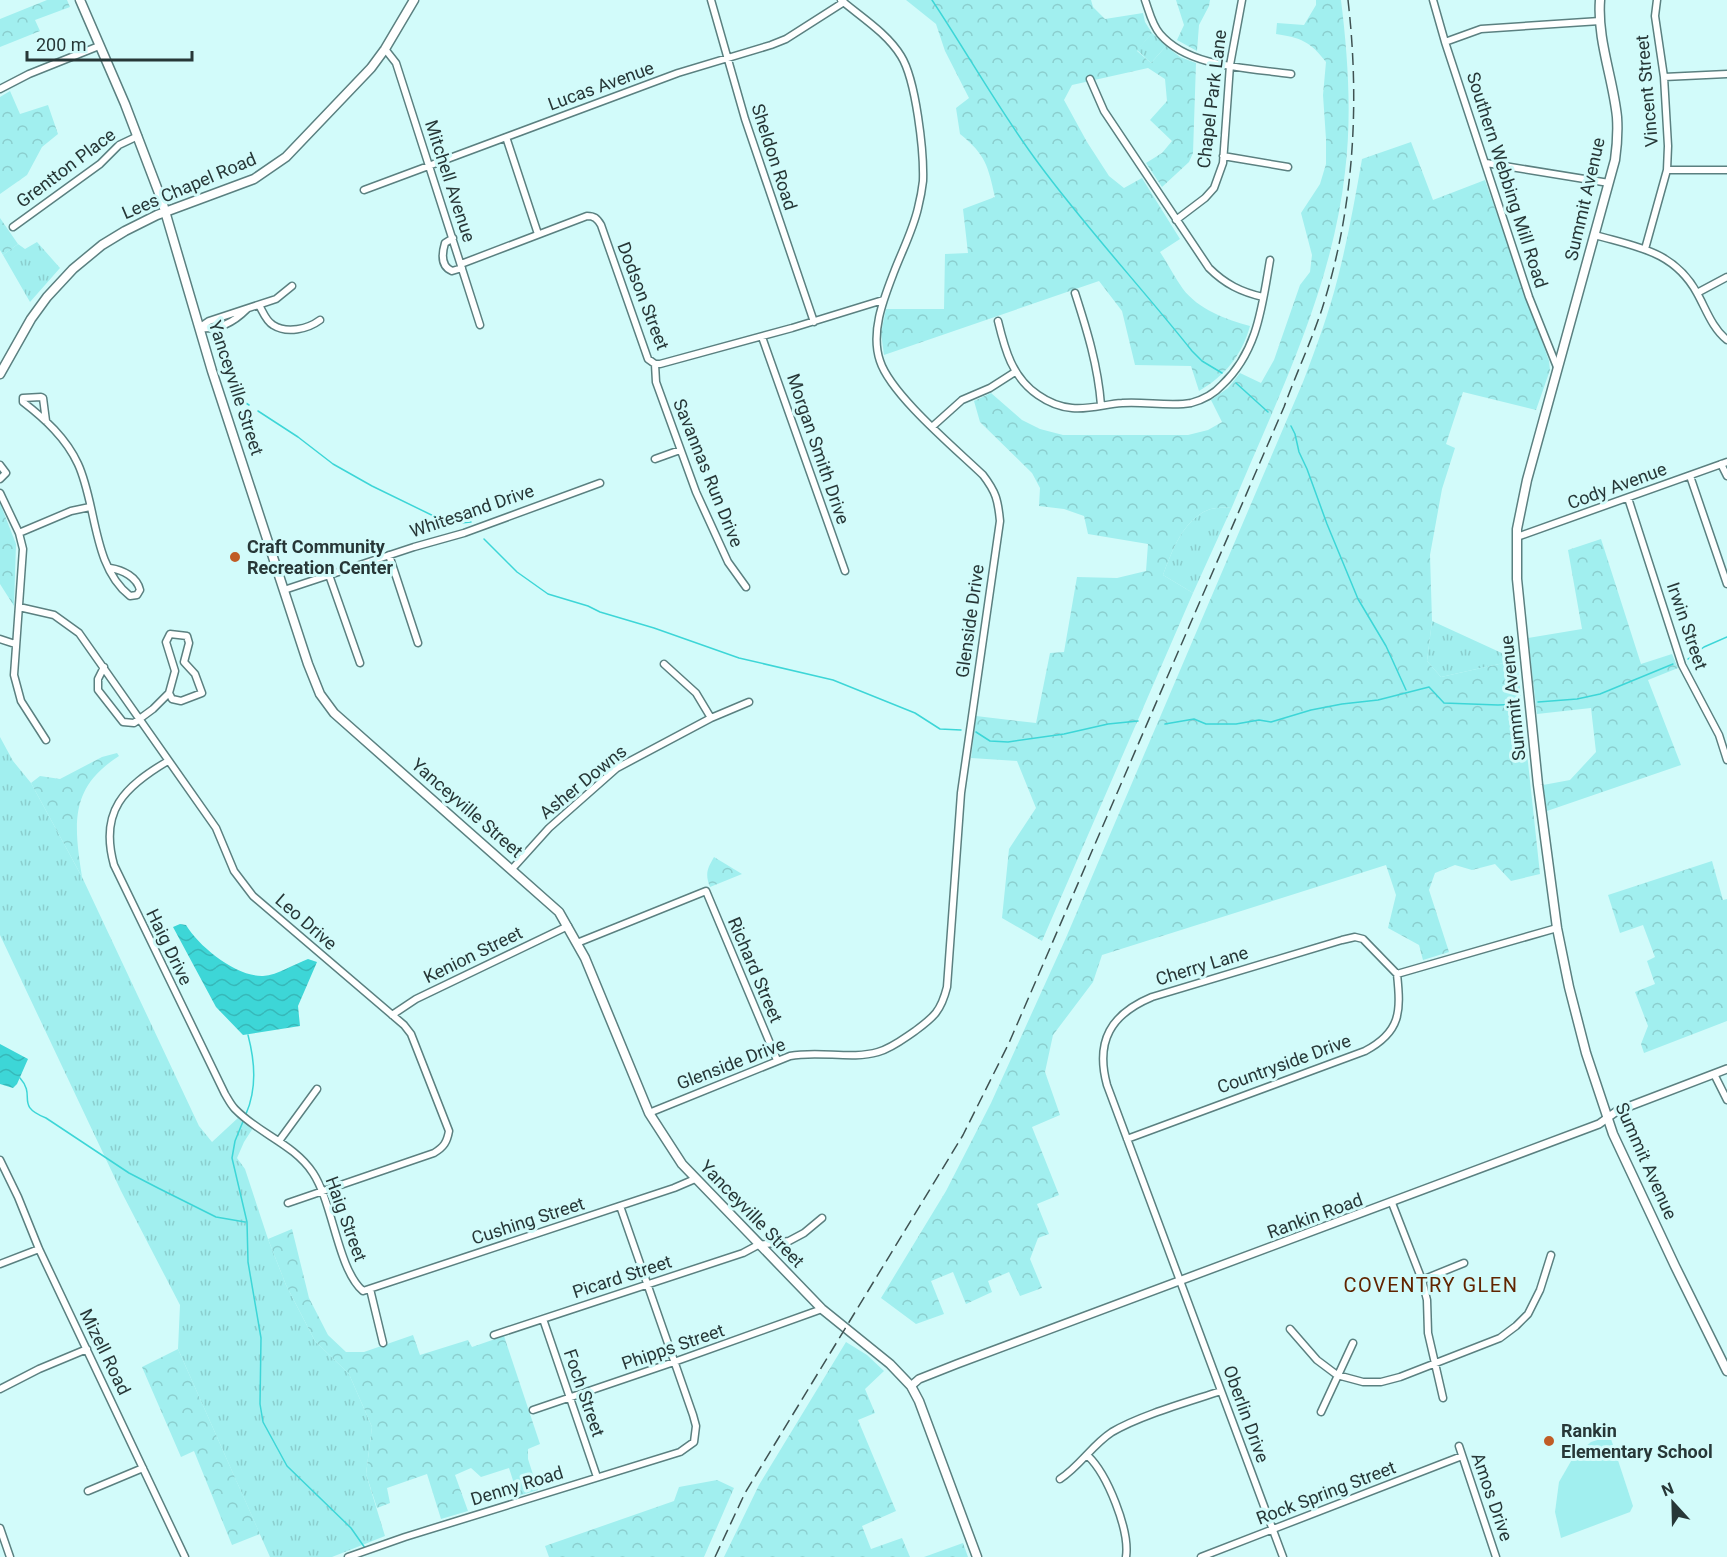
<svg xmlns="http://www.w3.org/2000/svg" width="1727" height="1557" viewBox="0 0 1727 1557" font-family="Roboto,sans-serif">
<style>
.grass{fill:url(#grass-tufts)}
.forest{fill:url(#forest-crowns)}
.pitch{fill:#a1efef}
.water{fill:url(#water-waves)}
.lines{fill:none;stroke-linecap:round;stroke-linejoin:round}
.stream{stroke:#3dd6d7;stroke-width:1.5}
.minor-casing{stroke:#5b8080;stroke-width:9}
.tertiary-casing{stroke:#5b8080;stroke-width:10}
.secondary-casing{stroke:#5b8080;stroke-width:11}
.minor{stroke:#fff;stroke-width:6}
.tertiary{stroke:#fff;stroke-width:7}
.secondary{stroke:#fff;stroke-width:8}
.rail{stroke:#3f5252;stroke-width:1.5;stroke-dasharray:12 6;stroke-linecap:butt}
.poi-dot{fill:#c05c26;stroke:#d2fbfa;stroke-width:2}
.labels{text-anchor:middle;stroke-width:6;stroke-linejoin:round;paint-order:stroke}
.street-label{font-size:18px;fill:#273737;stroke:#d2fbfa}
.poi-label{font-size:18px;font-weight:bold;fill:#273737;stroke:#d2fbfa;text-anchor:start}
.neighbourhood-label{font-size:20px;letter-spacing:1.5px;fill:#612400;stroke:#d2fbfa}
</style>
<defs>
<pattern id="grass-tufts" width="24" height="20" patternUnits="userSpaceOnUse" patternTransform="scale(1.5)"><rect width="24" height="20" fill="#a1efef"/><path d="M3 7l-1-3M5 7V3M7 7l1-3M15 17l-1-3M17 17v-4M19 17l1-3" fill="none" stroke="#8bcece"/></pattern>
<pattern id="forest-crowns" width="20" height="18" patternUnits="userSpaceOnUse" patternTransform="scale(1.5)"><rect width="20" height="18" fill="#a1efef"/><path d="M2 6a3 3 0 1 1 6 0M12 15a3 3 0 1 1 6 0" fill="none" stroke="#8bcece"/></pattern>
<pattern id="water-waves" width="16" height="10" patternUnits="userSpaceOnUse" patternTransform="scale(1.5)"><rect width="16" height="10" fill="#3dd6d7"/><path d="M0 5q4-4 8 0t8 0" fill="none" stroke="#36b8b9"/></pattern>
</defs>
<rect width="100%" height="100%" fill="#d2fbfa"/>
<path class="grass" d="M 1152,33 L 1166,46 L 1151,63 L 1137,50 Z
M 37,242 L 60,268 L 30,302 L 3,255 L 18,244 L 25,249 Z
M 1232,507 L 1193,593 L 1163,575 C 1172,551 1183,520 1208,510 C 1215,507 1224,508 1232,507 Z
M 1432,621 L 1517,660 L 1441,677 L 1427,661 Z
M 0,737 L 13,761 L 31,783 L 82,877 L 199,1126 L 212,1142 L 239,1117 L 253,1128 L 244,1142 L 237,1158 L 245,1169 L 268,1239 L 286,1285 L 315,1341 L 349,1374 L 372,1427 L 366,1474 L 385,1536 L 332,1557 L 270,1557 L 178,1349 L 180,1305 L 121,1191 L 0,935 Z"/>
<path class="forest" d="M 47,0 L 67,0 L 70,7 L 35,20 L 40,31 L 0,47 L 0,19 Z
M 906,0 L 1091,0 L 1093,7 L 1105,19 L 1143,13 L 1145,22 L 1152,33 L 1137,51 L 1151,63 L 1166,46 L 1180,57 L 1196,63 L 1193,153 L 1189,162 L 1162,187 L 1146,163 L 1162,153 L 1172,141 L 1150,120 L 1167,101 L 1165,79 L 1148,68 L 1072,85 L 1064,100 L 1087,142 L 1109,176 L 1124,188 L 1142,178 L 1180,239 L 1160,252 C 1168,264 1175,278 1183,289 C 1198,309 1227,320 1250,326 C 1242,355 1225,376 1199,391 L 1191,366 L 1135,365 L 1122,311 L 1099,281 L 884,355 L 881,333 L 886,309 L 944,309 L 945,254 L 968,253 L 963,209 L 995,197 C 988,166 986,155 960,134 L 956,108 L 969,98 L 945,51 L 936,24 Z
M 1176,0 L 1210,0 L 1209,6 L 1199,25 L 1197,51 L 1177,40 L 1184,25 Z
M 1316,0 L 1341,0 C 1348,57 1352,115 1345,172 C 1332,290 1277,399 1232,507 C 1224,508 1215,507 1208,510 C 1183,520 1172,551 1163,575 L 1193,593 L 1042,941 L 1002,918 L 1009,849 L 1036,808 L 1017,761 L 971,758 L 976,716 L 1036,723 L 1050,653 L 1064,652 L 1077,577 L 1117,578 L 1146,571 L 1148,544 L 1088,534 L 1084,516 L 1064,509 L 1039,506 L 1040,488 L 1032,473 L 980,422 L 974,401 L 991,393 L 1022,420 L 1040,429 L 1063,435 L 1188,435 L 1208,430 L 1222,422 L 1211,400 L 1228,388 L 1240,373 L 1261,383 L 1274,360 L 1300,285 L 1310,272 L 1312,255 L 1301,213 L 1320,184 L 1326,164 L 1326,139 L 1323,95 L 1326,62 C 1310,41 1301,38 1276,34 L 1277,23 L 1304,25 L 1316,5 Z
M 10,91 L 20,114 L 48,105 L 58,134 L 42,147 L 27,175 L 0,194 L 0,97 Z
M 1411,142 L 1433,200 L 1485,180 L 1549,361 L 1550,370 L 1536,410 L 1463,392 L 1446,444 L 1455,448 L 1442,489 L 1430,555 L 1432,621 L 1427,661 L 1441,677 L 1517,660 L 1540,874 L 1511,881 L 1495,864 L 1472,870 L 1455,865 L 1435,873 L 1429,890 L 1449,952 L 1423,960 L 1419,945 L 1388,928 L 1396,895 L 1386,865 L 1102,955 L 1093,982 L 1053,1035 L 1045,1072 L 1060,1115 L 1032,1127 L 1059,1195 L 1037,1204 L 1049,1234 L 1038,1238 L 1030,1259 L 1042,1288 L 1020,1296 L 1009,1272 L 988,1281 L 992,1292 L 966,1304 L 953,1272 L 931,1281 L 944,1314 L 916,1324 L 881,1298 L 946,1191 L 991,1103 L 1065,940 L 1303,382 C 1316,348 1329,313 1338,277 C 1348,238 1355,199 1362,159 Z
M 0,218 L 18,244 L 3,255 L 0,250 Z
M 0,503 L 16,544 L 14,606 L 0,584 Z
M 1601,539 L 1641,664 L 1672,654 L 1678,668 L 1648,680 L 1681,765 L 1547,811 L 1543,785 L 1570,780 L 1596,752 L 1591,708 L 1537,714 L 1528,638 L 1582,629 L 1568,550 Z
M 117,753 L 119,756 C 69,788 74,824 82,877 L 31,783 L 40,776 L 60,779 L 102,757 Z
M 714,857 L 742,874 L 710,887 C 705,874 707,869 714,857 Z
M 1712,861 L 1723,900 L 1727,899 L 1727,1021 L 1644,1053 L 1641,1044 L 1648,1026 L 1635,992 L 1655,984 L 1647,961 L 1655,957 L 1643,925 L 1620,933 L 1608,895 Z
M 292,1229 L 309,1298 L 328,1335 L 346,1352 L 364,1352 L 413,1335 L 420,1355 L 468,1340 L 472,1347 L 504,1336 L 540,1444 L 528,1449 L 528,1459 L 538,1490 L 518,1496 L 509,1468 L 481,1477 L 471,1468 L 455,1475 L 468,1511 L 441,1519 L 427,1474 L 387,1488 L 390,1503 L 377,1508 L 366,1474 L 372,1427 L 349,1374 L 315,1341 L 286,1285 L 268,1239 Z
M 846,1342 L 867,1355 L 884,1371 L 865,1389 L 875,1413 L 858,1420 L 896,1511 L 862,1526 L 871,1549 L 902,1538 L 910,1557 L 724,1557 L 759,1485 Z
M 178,1349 L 260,1534 L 232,1545 L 194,1451 L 181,1457 L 142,1367 Z
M 717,1480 L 734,1488 L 704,1557 L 549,1557 L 545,1546 L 674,1501 L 679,1487 Z
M 963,1543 L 968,1557 L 924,1557 Z"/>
<path class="pitch" d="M 1610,1436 L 1633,1506 L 1630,1512 L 1561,1538 L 1555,1512 L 1559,1482 L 1574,1456 L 1591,1442 Z"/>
<path class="water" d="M 180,924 L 186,925 C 199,947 237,977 263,976 C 278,975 294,964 308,959 L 317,962 L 298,1006 L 300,1026 L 243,1035 L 216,1007 L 173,927 Z
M 0,1044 L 28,1059 L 17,1084 L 13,1088 L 0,1084 Z"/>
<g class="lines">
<path class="stream" d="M 932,0 C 968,54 1000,112 1039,164 C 1087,229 1142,288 1192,351 L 1202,361 L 1222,373
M 1236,383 L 1268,412
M 229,392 L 249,405
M 258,411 L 298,437 L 333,464 L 372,486 L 450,524 L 471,522
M 1291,426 L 1295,434 L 1299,452 L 1307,469 L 1327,524 L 1358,599 L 1386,646 L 1406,690
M 484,539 L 517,572 L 548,594 L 588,606 L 600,612 L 654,628 L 739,658 L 833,680 L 915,713 L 940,729 L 961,730
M 1688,659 L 1704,647 L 1727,637
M 1538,702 L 1577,699 L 1600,694 L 1673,664
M 1165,724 L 1194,719 L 1206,724 L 1236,724 L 1259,720 L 1271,722 L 1311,710 L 1342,704 L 1378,700 L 1429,687 L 1444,703 L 1498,705 L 1521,704
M 976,732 L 990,741 L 1008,742 L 1064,734 L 1108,724 L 1138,721
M 20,1078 C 37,1097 14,1105 46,1118 L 129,1173 L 158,1188 L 216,1217 L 245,1222
M 246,1114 C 257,1088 255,1062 248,1035
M 244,1119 L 235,1141 L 232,1158 L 247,1222 L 248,1262 L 261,1338 L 260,1404 L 263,1422 L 287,1466 L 351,1528 L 365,1548"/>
<defs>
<path id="minor" d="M 711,0 L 745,119 L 814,322
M 1145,0 C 1149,11 1152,25 1160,34 C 1189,68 1250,68 1291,74
M 1433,0 L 1445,42 L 1529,297 L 1557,367
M 1445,42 L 1481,29 L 1600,21
M 385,49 L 396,63 L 480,325
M 1664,77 L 1727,74
M 1090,79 L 1104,111 L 1209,268 C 1225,284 1241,292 1263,297
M 0,89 L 29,74 L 99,46
M 506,137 L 538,234
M 1223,156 L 1288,167
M 1486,163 L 1609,183
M 1667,170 L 1727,170
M 364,190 L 678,73 L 771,45 L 786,39 L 844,2
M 1176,220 L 1205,198 L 1214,188 L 1223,163 L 1230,65 L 1242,0
M 13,227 L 100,164 L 119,145 L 138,136
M 1595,235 C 1637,247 1674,251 1697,293 C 1706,309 1712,328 1727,340
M 453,238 L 445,243 C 442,253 440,266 452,271 L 462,268
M 1645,249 L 1667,170 L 1668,146 L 1664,77 L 1655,16 L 1657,0
M 461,264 L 587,216 C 594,216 597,218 601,225 L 648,359 L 655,364 L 660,364 L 792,328 L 883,300
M 1075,293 C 1087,330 1098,366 1101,405
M 1697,293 L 1727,277
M 259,305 C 263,312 266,321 273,325 C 287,334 308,329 320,320
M 998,321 C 1005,350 1012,377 1038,395 C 1048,402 1060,407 1072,408 C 1088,410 1106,404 1122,403 C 1144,401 1169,407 1191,403 C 1202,400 1214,394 1222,385 C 1258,351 1262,306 1270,260
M 199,328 L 209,321 L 276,299 L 292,286
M 199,328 C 219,330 233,323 247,309
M 762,337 L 845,571
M 655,364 L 656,382 L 696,492 L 728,562 L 746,587
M 46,421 L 43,398 L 41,397 L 23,398 L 23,402 C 45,419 66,438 78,464 C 97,505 92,566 130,596 L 137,595 L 140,590 C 137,577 123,570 110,568
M 933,426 L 962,400 L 990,388 L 1015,372
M 655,459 L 680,450
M 1721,464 L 1727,476
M 0,465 L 6,473 L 0,479
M 1690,476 L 1727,584
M 0,493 L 19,533 L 23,549 L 14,675 L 21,701 L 46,740
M 1628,498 L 1682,665 L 1719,735 L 1727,760
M 19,533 L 71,511 L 90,507
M 1517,537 L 1727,462
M 389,555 L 418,643
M 329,575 L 360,663
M 284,590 L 414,547 L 464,533 L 600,483
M 19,607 L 54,615 L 79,633 L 216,828 L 234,871 L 253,896 L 404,1025 L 411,1034 L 449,1131 C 447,1142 444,1147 434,1153 L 288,1203
M 0,639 L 15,644
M 664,664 L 696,693 L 711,718
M 104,667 L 98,679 L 98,690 L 123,722 L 134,723 L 153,709 L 169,693 L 175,671 L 166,642 L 170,634 L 187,636 L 189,643 L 184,662 L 195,674 L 202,693 L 181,701 L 172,699 L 169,693
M 168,761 C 124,787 99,811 114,865 L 225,1094 C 228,1099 231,1105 235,1109 C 259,1134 294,1144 313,1173 C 333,1203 338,1270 363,1291 L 674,1188 L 695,1179
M 512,869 L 549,828 L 617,768 L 711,718 L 749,702
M 577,943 L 706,891 L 777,1060
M 392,1015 L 416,999 L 568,926
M 1714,1074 L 1727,1100
M 649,1113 L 790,1056 C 819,1050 851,1060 878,1052 C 892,1048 903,1039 915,1031 C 934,1017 941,1011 947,987 L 961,793 L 1000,521 C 998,500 996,492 983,475 C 956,449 891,395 880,361 C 870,332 884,298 894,272 C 902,251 913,230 918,208 C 920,200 922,190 923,181 C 924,152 916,80 901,56 C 887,33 861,17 841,0
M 1127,1139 L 1365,1051 C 1401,1032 1401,1012 1397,974
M 279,1141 L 317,1089
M 0,1160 L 18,1197 L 39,1249 L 185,1557
M 1392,1203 L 1422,1280 L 1427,1300 L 1428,1333 L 1443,1398
M 0,1264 L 39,1249
M 1422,1280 L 1464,1263
M 370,1289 L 383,1343
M 543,1319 L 597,1477
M 1290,1329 L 1317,1360 L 1337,1375 L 1363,1382 L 1381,1382 L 1400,1377 L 1500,1338 L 1516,1326 L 1528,1314 L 1540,1290 L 1551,1255
M 494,1335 L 743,1253 L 758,1245 L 789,1241 L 804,1233 L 822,1218
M 0,1389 L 39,1369 L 87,1349
M 533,1410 L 674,1362 L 822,1309
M 1321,1412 L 1353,1343
M 1459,1446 L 1496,1557
M 1088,1456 C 1107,1474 1130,1530 1126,1557
M 1060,1479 C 1080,1466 1092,1445 1112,1432 C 1141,1415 1188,1402 1221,1391
M 88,1491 L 143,1468
M 0,1528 L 10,1557
M 348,1557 L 405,1537 L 680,1452 L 694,1442 L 696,1426 L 693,1415 L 620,1206
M 1201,1557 L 1462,1456
M 1283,1557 L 1107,1085 C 1095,1041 1111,1014 1152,997 L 1342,940 L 1355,937 L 1363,939 L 1397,974 L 1557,928"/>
<path id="tertiary" d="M 911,1386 L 919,1379 L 957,1364 L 1599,1124 L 1617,1111 L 1727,1069"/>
<path id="secondary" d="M 80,0 L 125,104 L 162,201 L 212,371 L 308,664 L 320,694 L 334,713 L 559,912 L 585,958 L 649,1113 L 682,1164 L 822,1309 L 890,1364 L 911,1386 L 919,1401 L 977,1557
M 1600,0 C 1597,40 1613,78 1617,117 C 1618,132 1617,146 1615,160 L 1527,480 L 1517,529 L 1517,579 L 1538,785 L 1557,928 L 1569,987 L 1586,1053 L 1613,1134 L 1675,1266 L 1727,1371
M 0,374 L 31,319 L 47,297 L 73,269 L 102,245 L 125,231 L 157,215 L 254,179 L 286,157 L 371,68 L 385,49 L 414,0"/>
</defs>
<use href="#minor" class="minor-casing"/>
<use href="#tertiary" class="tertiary-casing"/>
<use href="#secondary" class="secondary-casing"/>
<use href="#minor" class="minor"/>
<use href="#tertiary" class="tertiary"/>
<use href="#secondary" class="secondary"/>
<path class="rail" d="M 715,1557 L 745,1493 L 963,1135 L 1009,1043 L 1284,407 C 1296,374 1311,342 1322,309 C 1354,209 1360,104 1348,0"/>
</g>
<g class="poi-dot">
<circle cx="235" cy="557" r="6"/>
<circle cx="1549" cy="1441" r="6"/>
</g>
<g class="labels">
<g class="street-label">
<text transform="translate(601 86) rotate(-20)" y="6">Lucas Avenue</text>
<text transform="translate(1647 91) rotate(-95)" y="6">Vincent Street</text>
<text transform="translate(1212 99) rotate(-83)" y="6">Chapel Park Lane</text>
<text transform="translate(774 157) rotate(72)" y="6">Sheldon Road</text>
<text transform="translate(66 168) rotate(-37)" y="6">Grentton Place</text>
<text transform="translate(1507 180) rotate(72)" y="6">Southern Webbing Mill Road</text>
<text transform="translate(450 181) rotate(72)" y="6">Mitchell Avenue</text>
<text transform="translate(189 186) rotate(-23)" y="6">Lees Chapel Road</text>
<text transform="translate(1585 199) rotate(-77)" y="6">Summit Avenue</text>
<text transform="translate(643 296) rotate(69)" y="6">Dodson Street</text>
<text transform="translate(236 388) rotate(72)" y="6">Yanceyville Street</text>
<text transform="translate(818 449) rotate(71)" y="6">Morgan Smith Drive</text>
<text transform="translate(708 473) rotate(68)" y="6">Savannas Run Drive</text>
<text transform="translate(1617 486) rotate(-20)" y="6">Cody Avenue</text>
<text transform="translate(472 511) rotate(-19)" y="6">Whitesand Drive</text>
<text transform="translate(970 621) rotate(-82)" y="6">Glenside Drive</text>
<text transform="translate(1687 626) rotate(71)" y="6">Irwin Street</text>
<text transform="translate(1513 698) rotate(-96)" y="6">Summit Avenue</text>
<text transform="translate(583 782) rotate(-39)" y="6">Asher Downs</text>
<text transform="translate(467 808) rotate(41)" y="6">Yanceyville Street</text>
<text transform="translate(306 922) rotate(41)" y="6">Leo Drive</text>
<text transform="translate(169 947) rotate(64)" y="6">Haig Drive</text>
<text transform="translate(473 955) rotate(-26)" y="6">Kenion Street</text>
<text transform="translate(1202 966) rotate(-17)" y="6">Cherry Lane</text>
<text transform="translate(755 970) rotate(67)" y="6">Richard Street</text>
<text transform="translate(731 1064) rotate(-21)" y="6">Glenside Drive</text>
<text transform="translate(1284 1064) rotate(-20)" y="6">Countryside Drive</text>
<text transform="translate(1646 1161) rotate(66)" y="6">Summit Avenue</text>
<text transform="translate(752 1214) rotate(46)" y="6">Yanceyville Street</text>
<text transform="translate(1315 1216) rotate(-20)" y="6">Rankin Road</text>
<text transform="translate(346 1219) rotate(70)" y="6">Haig Street</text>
<text transform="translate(528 1221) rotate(-18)" y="6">Cushing Street</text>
<text transform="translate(622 1277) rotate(-18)" y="6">Picard Street</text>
<text transform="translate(673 1347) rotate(-19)" y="6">Phipps Street</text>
<text transform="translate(105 1352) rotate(64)" y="6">Mizell Road</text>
<text transform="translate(584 1393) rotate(71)" y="6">Foch Street</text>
<text transform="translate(1246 1414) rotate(70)" y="6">Oberlin Drive</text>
<text transform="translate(517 1486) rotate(-17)" y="6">Denny Road</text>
<text transform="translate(1326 1493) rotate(-21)" y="6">Rock Spring Street</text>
<text transform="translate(1492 1497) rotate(71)" y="6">Amos Drive</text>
</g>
<g class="poi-label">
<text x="247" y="553">Craft Community<tspan x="247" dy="21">Recreation Center</tspan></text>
<text x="1561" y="1437">Rankin<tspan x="1561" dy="21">Elementary School</tspan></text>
</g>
<g class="neighbourhood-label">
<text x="1431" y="1292">COVENTRY GLEN</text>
</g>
</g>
<g transform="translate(1673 1503) rotate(338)" stroke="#d2fbfa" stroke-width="4.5" paint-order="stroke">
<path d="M0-4.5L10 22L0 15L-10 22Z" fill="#273737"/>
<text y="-9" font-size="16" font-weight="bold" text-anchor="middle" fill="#273737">N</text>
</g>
<path d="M27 51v9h165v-9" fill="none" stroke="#273737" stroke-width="3"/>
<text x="36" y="51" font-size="18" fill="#273737" stroke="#d2fbfa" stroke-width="4.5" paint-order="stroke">200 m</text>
</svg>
